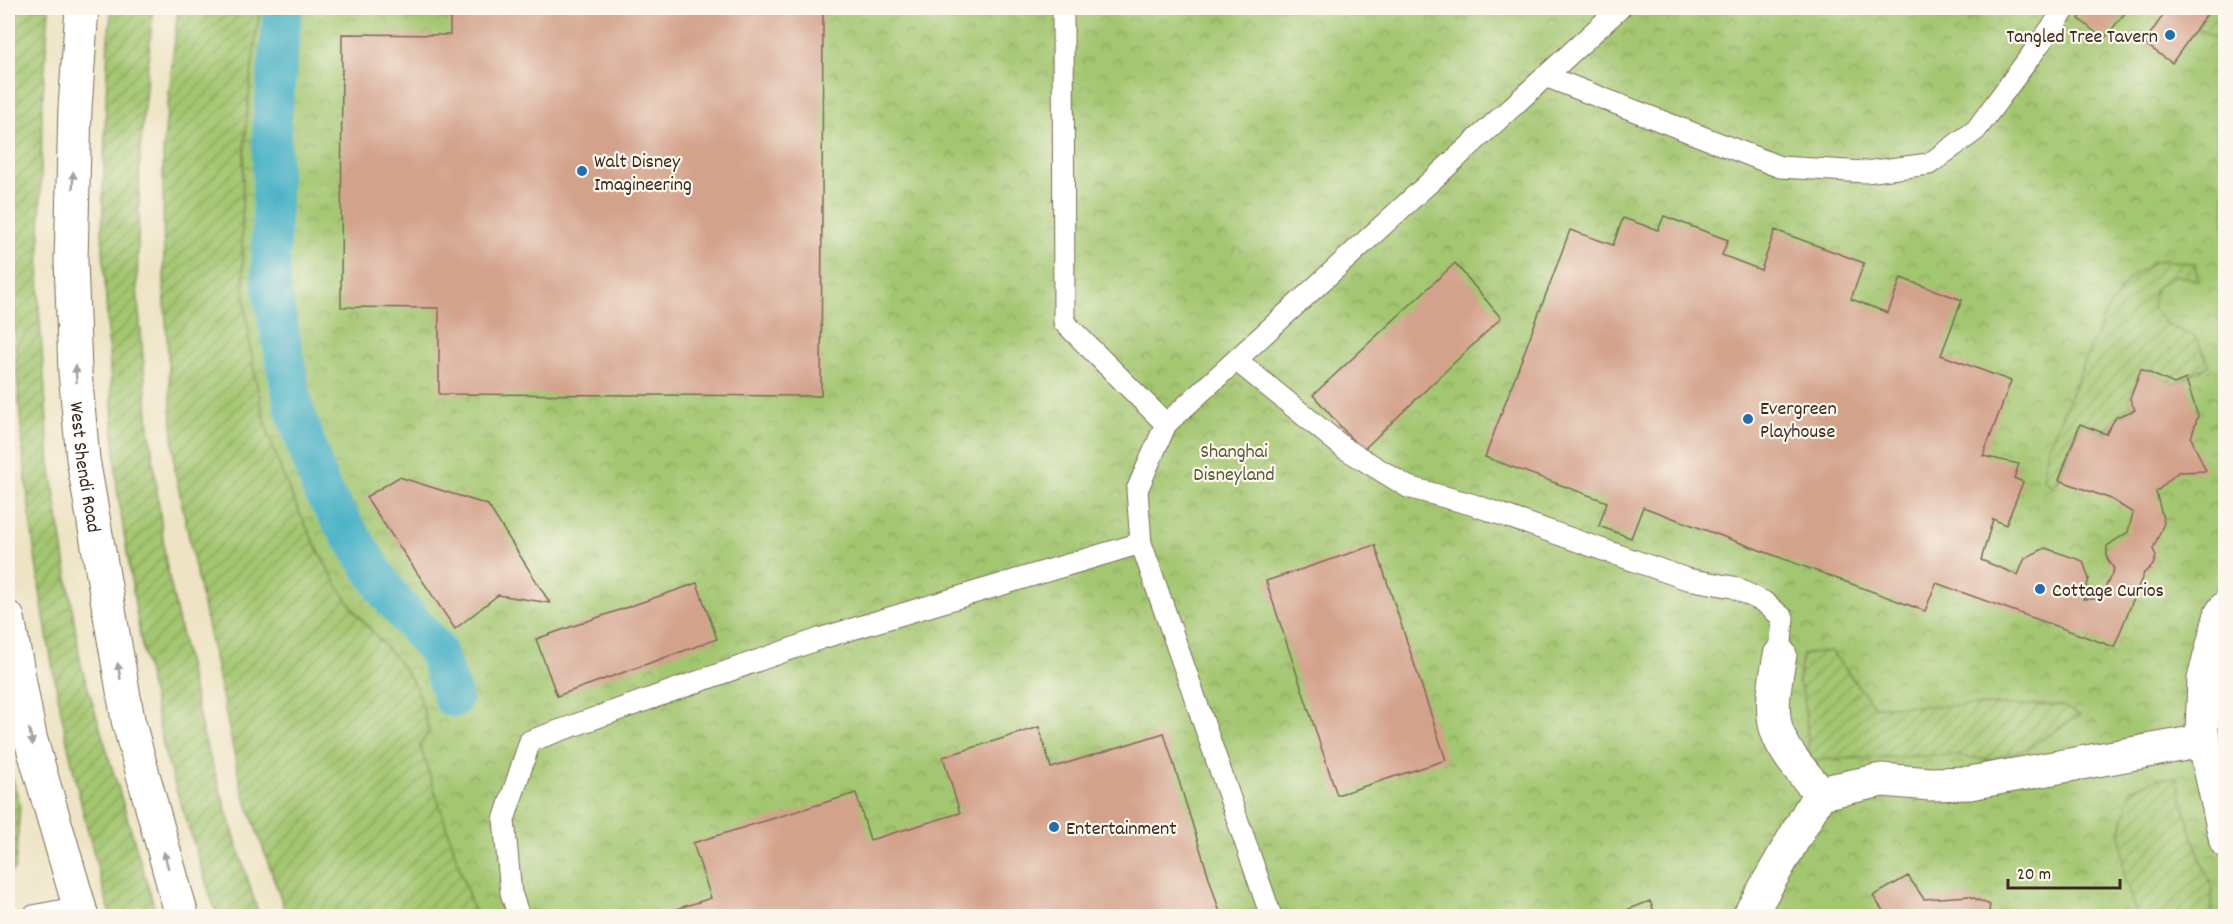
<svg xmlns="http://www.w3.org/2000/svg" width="2233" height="924" viewBox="0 0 2233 924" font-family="Dekko,sans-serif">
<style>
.park{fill:url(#park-crowns);stroke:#6f7847;stroke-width:1.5}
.garden{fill:url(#garden-furrows);stroke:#6f7847;stroke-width:1.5}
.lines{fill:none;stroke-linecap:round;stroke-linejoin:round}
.canal{stroke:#48b2c6;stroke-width:39}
.building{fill:#d3a28b}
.lane-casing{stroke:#7a6b58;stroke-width:23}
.street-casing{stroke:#7a6b58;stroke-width:35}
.secondary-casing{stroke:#7a6b58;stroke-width:35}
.lane{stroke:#fff;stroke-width:21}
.street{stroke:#fff;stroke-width:33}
.secondary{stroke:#fff;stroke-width:33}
.oneway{fill:#a79f9a}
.poi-dot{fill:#1f6fb2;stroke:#fbf7ec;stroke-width:2}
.labels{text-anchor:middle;stroke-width:4.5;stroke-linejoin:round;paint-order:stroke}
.poi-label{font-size:20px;fill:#3b2a1e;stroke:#fbf7ec;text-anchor:start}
.park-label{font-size:20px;fill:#5a5937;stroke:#fbf7ec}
.street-label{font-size:20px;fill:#3b2a1e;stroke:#fbf7ec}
</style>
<defs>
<pattern id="park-crowns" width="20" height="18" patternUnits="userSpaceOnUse" patternTransform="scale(1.5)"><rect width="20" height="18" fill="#a3c670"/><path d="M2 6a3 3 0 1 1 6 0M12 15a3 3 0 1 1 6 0" fill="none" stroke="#86a15b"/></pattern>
<pattern id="garden-furrows" width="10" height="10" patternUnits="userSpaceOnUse" patternTransform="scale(1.5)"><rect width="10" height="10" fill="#a3c670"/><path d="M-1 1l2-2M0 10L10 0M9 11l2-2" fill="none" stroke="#86a15b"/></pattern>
</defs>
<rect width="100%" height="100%" fill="#fbf7ec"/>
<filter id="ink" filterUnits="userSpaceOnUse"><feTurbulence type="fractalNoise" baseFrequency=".0167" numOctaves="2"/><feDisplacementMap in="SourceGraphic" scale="12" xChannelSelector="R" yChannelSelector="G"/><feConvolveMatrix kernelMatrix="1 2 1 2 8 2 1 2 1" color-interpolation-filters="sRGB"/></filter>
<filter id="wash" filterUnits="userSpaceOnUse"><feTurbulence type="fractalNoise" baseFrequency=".008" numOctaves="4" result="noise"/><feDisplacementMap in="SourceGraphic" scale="24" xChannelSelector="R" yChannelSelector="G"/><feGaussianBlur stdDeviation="1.35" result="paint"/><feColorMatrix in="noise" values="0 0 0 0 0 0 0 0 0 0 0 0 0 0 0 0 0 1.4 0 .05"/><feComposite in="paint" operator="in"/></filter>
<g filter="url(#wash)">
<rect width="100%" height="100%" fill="#eee4c5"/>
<path class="park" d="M 260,8 L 2225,8 L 2225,916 L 475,916 L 420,745 L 429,731 C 425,718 422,701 416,688 C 400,658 374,637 354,610 C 342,593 330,574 321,556 C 298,511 274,462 263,413 C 231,282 240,140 260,8 Z"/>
<path class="garden" d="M 14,8 L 49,8 L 42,109 L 39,307 L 50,464 L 81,665 L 157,916 L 111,916 C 24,618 0,318 14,8 Z
M 112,8 L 153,8 L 140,153 L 137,288 L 149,426 L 166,563 L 203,735 L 259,916 L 217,916 L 165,754 L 140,636 L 117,488 L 102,232 L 108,38 Z
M 178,8 L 260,8 C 240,140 231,282 263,413 C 274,462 298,511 321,556 C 330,574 342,593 354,610 C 374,637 400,658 416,688 C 422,701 425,718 429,731 L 420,745 L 475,916 L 287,916 L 241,786 L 175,471 L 164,288 L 163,151 Z
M 2211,8 L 2216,8 L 2225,15 L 2225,46 L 2197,27 Z
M 2225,103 L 2226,159 L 2225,159 C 2214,143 2216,121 2225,103 Z
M 2165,260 L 2195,264 L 2198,280 L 2174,275 L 2155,289 L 2152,308 L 2168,325 L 2194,336 L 2210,365 L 2174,384 L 2141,369 L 2130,399 L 2135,410 L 2116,417 L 2106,434 L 2080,424 L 2054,488 L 2043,479 L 2048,448 L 2106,312 L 2128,280 L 2152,262 Z
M 1831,651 L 1874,706 L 2060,705 L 2080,715 L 2024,750 L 1989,760 L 1948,755 L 1810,760 L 1804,698 L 1798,681 L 1803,655 Z
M 2225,679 L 2225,727 L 2220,708 L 2223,681 Z
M 8,761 L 20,805 L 15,868 L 8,876 Z
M 2158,778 L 2176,778 L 2193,838 L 2213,890 L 2210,916 L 2137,916 L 2124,875 L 2121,830 L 2131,790 Z"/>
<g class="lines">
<path class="canal" d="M 283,8 L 272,125 L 271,285 L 294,408 L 322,491 L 389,595 L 437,651 L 453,698"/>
</g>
<g id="blocks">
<path class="building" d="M 450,8 L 823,8 L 821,396 L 439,394 L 439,308 L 341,307 L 342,34 L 450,35 Z
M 2088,8 L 2129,8 L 2104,39 L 2079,19 Z
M 2168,8 L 2211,8 L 2172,63 L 2144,43 Z
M 2216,8 L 2226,8 L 2226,15 Z
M 1664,216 L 1728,240 L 1722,255 L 1761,270 L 1775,230 L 1864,263 L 1851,299 L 1888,313 L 1901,278 L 1962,300 L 1941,355 L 2011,381 L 1983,456 L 2019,464 L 2014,478 L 2023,482 L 2006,525 L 1993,519 L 1981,560 L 2018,575 L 2025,558 L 2045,548 L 2083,561 L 2089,579 L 2083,599 L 2100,599 L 2114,569 L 2107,558 L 2107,546 L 2128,532 L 2133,513 L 2111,499 L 2059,480 L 2080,424 L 2106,434 L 2116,417 L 2135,410 L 2130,399 L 2141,369 L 2174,384 L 2186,379 L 2198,416 L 2191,438 L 2206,471 L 2178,472 L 2156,492 L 2164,523 L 2153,549 L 2156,556 L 2153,565 L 2144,573 L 2114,647 L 1936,583 L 1925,611 L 1643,507 L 1631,538 L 1599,526 L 1607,502 L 1485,457 L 1570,230 L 1613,245 L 1623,218 L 1658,230 Z
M 1455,263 L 1501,318 L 1362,451 L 1313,395 Z
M 399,477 L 488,505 L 550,603 L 498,595 L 455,629 L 366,497 Z
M 1375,545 L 1446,760 L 1337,795 L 1266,581 Z
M 697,583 L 717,639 L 557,696 L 536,639 Z
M 1039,727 L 1051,768 L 1164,733 L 1221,916 L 654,916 L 711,898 L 693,843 L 856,793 L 870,840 L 960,813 L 943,757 Z
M 1908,876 L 1924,899 L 1969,896 L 1990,905 L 1988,916 L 1883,916 L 1885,914 L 1873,896 Z
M 1650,901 L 1656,916 L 1611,916 Z"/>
</g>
</g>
<g filter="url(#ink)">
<use href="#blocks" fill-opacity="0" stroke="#7a6b58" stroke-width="1.5"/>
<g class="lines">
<defs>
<path id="lane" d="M 1063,8 L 1064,322 L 1166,424
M 1545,76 L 1780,167 L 1866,172 L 1929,164 L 1976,130 L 2066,8
M 1236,360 L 1344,448 L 1408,487 L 1474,505 L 1687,579 L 1733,587 L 1764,602 L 1783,618 L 1780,655
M 33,916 L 79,907
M 519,916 L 511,893 L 504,820 L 530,741 L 822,638 L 1141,543
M 1271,916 L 1141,543 L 1137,490 L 1166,424 L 1620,8"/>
<path id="street" d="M 2226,607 L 2221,614 L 2204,679 L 2202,731 L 2226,841
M 1780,655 C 1766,728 1772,737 1820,793
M 1749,916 L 1820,793 L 1882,780 L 1930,784 L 1970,783 L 2203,741"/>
<g id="secondary">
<path id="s1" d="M 82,8 L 75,108 L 71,260 L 75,372 L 83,459 L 128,720 L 182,916"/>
<path d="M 8,618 L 30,737 L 82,916"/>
</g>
</defs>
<use href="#lane" class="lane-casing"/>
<use href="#street" class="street-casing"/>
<use href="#secondary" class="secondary-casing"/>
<use href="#lane" class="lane"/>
<use href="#street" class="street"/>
<use href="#secondary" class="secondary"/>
</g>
<defs><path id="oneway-solid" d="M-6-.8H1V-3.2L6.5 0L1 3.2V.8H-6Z" transform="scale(1.5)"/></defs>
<g class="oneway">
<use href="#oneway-solid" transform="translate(73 180) rotate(-88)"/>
<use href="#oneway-solid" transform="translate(76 374) rotate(-94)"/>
<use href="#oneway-solid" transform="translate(119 671) rotate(-100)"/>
<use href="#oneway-solid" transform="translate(31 737) rotate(77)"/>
<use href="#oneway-solid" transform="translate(166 860) rotate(-105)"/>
</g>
</g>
<g class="poi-dot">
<circle cx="2170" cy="35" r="6"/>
<circle cx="582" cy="171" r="6"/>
<circle cx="1748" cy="419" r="6"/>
<circle cx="2040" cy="589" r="6"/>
<circle cx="1054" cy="827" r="6"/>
</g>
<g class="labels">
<g class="poi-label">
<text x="2158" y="42" text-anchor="end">Tangled Tree Tavern</text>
<text x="594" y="167">Walt Disney<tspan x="594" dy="23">Imagineering</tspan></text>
<text x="1760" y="414">Evergreen<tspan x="1760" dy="23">Playhouse</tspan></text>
<text x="2052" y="596">Cottage Curios</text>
<text x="1066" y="834">Entertainment</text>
</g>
<g class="park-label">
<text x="1234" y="457">Shanghai<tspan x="1234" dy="23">Disneyland</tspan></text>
</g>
<g class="street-label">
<text dy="7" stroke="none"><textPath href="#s1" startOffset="460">West Shendi Road</textPath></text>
</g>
</g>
<rect width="2233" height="924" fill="none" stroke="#fbf7ec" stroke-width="30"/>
<path d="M2008 879v9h112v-9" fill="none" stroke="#3b2a1e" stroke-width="3"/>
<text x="2017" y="879" font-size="18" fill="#3b2a1e" stroke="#fbf7ec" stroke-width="4.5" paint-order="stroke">20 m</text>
</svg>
